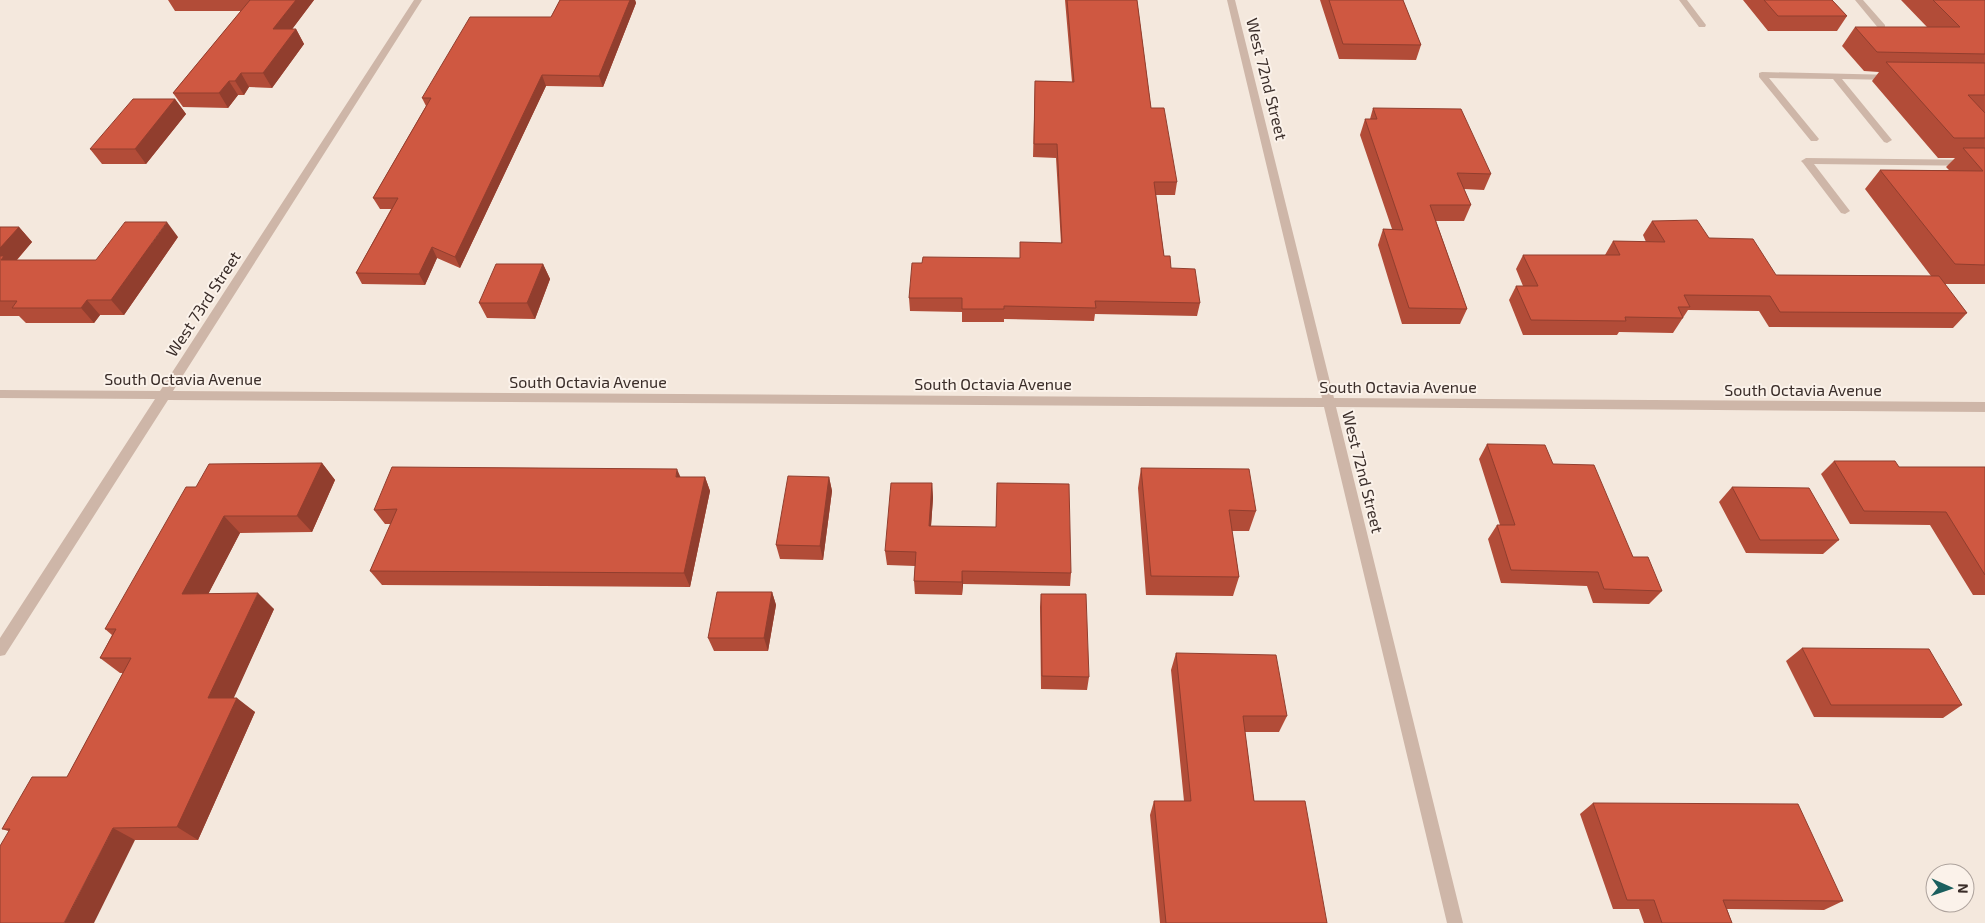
<svg xmlns="http://www.w3.org/2000/svg" width="1985" height="923" viewBox="0 0 1985 923" font-family="'Exo 2',sans-serif">
<style>
.lines{fill:none;stroke-linecap:round;stroke-linejoin:round}
.lane{fill:#ceb6a8;fill-rule:evenodd}
.street{fill:#ceb6a8;fill-rule:evenodd}
.wall{fill:#b24c38}
.shaded-wall{fill:#913e2e}
.building{fill:#cf5841;stroke:#913e2e}
.labels{text-anchor:middle;stroke-width:4;stroke-linejoin:round;paint-order:stroke}
.street-label{font-size:16px;fill:#3a2d29;stroke:#fbf2ea}
</style>
<rect width="100%" height="100%" fill="#f4e8dd"/>
<g class="lines">
<path class="lane" d="M 1679,0 L 1687,0 L 1706,25 L 1705,27 L 1699,27 Z
M 1855,0 L 1863,0 L 1885,25 L 1885,29 L 1879,29 Z
M 1762,72 L 1896,75 L 1898,77 L 1893,80 L 1842,79 L 1892,140 L 1887,143 L 1884,142 L 1833,79 L 1769,78 L 1819,139 L 1817,141 L 1811,141 L 1759,77 L 1759,73 Z
M 1806,158 L 1985,160 L 1985,166 L 1814,164 L 1850,211 L 1845,214 L 1841,213 L 1803,163 L 1801,161 Z"/>
<path class="street" d="M 414,0 L 422,0 L 173,391 L 1322,398 L 1227,0 L 1235,0 L 1334,398 L 1985,402 L 1985,412 L 1336,407 L 1463,923 L 1447,923 L 1324,407 L 168,400 L 5,655 L 0,656 L 0,638 L 155,399 L 0,398 L 0,390 L 160,391 Z"/>
</g>
<path class="wall" d="M 168,0 L 314,0 L 292,29 L 296,29 L 304,44 L 272,88 L 249,87 L 244,95 L 238,95 L 228,108 L 183,107 L 173,93 L 241,11 L 175,11 Z
M 560,0 L 635,0 L 636,3 L 603,87 L 546,86 L 460,268 L 437,258 L 425,285 L 362,284 L 356,273 L 391,209 L 380,209 L 373,198 L 426,106 L 422,98 L 551,17 Z
M 1065,0 L 1137,0 L 1151,108 L 1177,182 L 1175,195 L 1156,195 L 1164,256 L 1171,268 L 1200,303 L 1197,316 L 1095,314 L 1094,321 L 1004,319 L 1004,322 L 962,322 L 962,312 L 910,311 L 909,298 L 922,263 L 1020,258 L 1061,243 L 1056,158 L 1033,157 L 1035,81 L 1072,82 Z
M 1320,0 L 1403,0 L 1421,45 L 1416,60 L 1339,59 Z
M 1743,0 L 1832,0 L 1847,16 L 1837,31 L 1768,31 Z
M 1901,0 L 1985,0 L 1985,284 L 1944,284 L 1967,313 L 1953,328 L 1769,327 L 1759,311 L 1688,310 L 1673,333 L 1619,332 L 1617,335 L 1523,335 L 1509,300 L 1516,286 L 1523,286 L 1516,269 L 1523,255 L 1605,255 L 1613,241 L 1646,242 L 1643,235 L 1652,221 L 1709,238 L 1776,275 L 1931,276 L 1865,189 L 1880,170 L 1949,170 L 1946,167 L 1955,158 L 1938,158 L 1872,81 L 1879,72 L 1864,71 L 1842,46 L 1855,27 L 1927,27 Z
M 175,99 L 186,114 L 146,164 L 102,164 L 90,149 Z
M 1373,108 L 1491,174 L 1484,190 L 1464,189 L 1471,205 L 1464,221 L 1436,221 L 1467,309 L 1460,324 L 1402,324 L 1378,245 L 1383,229 L 1392,229 L 1360,135 L 1365,119 L 1370,119 Z
M 0,227 L 19,227 L 32,242 L 17,260 L 96,260 L 178,237 L 124,315 L 100,315 L 94,323 L 26,323 L 19,316 L 0,316 Z
M 543,264 L 550,279 L 535,319 L 487,318 L 479,303 Z
M 1487,444 L 1553,464 L 1633,557 L 1662,591 L 1649,604 L 1593,603 L 1587,586 L 1501,583 L 1488,539 L 1497,525 L 1500,525 L 1479,459 Z
M 1834,461 L 1899,467 L 1985,467 L 1985,595 L 1973,595 L 1930,525 L 1850,524 L 1821,474 Z
M 322,463 L 335,480 L 312,532 L 240,533 L 208,594 L 274,609 L 233,698 L 255,712 L 198,840 L 135,840 L 8,831 L 2,829 L 67,777 L 123,673 L 120,673 L 100,658 L 112,635 L 105,629 L 196,487 Z
M 1141,468 L 1256,511 L 1249,531 L 1232,531 L 1239,577 L 1233,596 L 1146,595 L 1138,488 Z
M 680,477 L 705,477 L 710,491 L 690,587 L 382,585 L 370,571 L 391,524 L 385,524 L 374,510 Z
M 829,477 L 832,491 L 823,560 L 780,559 L 776,545 Z
M 932,483 L 933,498 L 931,526 L 1071,573 L 1070,586 L 963,584 L 962,595 L 915,594 L 914,581 L 915,566 L 887,565 L 885,551 Z
M 1732,487 L 1839,540 L 1823,554 L 1746,553 L 1719,502 Z
M 772,592 L 776,605 L 768,651 L 714,651 L 708,638 Z
M 1041,594 L 1089,677 L 1087,690 L 1041,689 L 1040,607 Z
M 1802,648 L 1962,705 L 1943,718 L 1814,717 L 1786,661 Z
M 1176,653 L 1287,716 L 1279,732 L 1245,732 L 1254,801 L 1327,923 L 1160,923 L 1150,815 L 1154,801 L 1184,801 L 1171,670 Z
M 1593,803 L 1843,901 L 1824,910 L 1727,909 L 1732,923 L 1644,923 L 1639,909 L 1613,909 L 1580,814 Z"/>
<path class="shaded-wall" d="M 296,0 L 314,0 L 281,44 L 273,29 Z
M 630,0 L 635,0 L 636,3 L 603,87 L 599,76 Z
M 296,29 L 304,44 L 272,88 L 263,73 Z
M 241,73 L 249,87 L 244,95 L 235,81 Z
M 542,75 L 546,86 L 460,268 L 455,257 Z
M 229,81 L 238,95 L 228,108 L 219,93 Z
M 175,99 L 186,114 L 146,164 L 135,149 Z
M 167,222 L 178,237 L 124,315 L 111,300 Z
M 19,227 L 32,242 L 12,265 L 0,263 L 0,248 Z
M 432,247 L 437,258 L 425,285 L 419,274 Z
M 543,264 L 550,279 L 535,319 L 527,303 Z
M 87,300 L 100,315 L 94,323 L 81,308 Z
M 322,463 L 335,480 L 312,532 L 297,516 Z
M 677,469 L 683,483 L 676,477 Z
M 705,477 L 710,491 L 690,587 L 684,573 Z
M 829,477 L 832,491 L 823,560 L 820,546 Z
M 932,483 L 933,498 L 930,540 L 929,526 Z
M 224,516 L 240,533 L 200,610 L 182,594 Z
M 962,571 L 963,584 L 962,595 Z
M 772,592 L 776,605 L 768,651 L 764,638 Z
M 258,593 L 274,609 L 227,713 L 208,698 Z
M 237,698 L 255,712 L 198,840 L 177,827 Z
M 113,828 L 135,840 L 94,923 L 64,923 Z"/>
<path class="building" d="M 250,0 L 296,0 L 273,29 L 296,29 L 263,73 L 241,73 L 235,81 L 229,81 L 219,93 L 173,93 Z
M 560,0 L 630,0 L 599,76 L 542,75 L 455,257 L 432,247 L 419,274 L 356,273 L 398,198 L 373,198 L 431,98 L 422,98 L 470,17 L 551,17 Z
M 1067,0 L 1137,0 L 1151,108 L 1164,108 L 1177,182 L 1154,182 L 1164,256 L 1170,256 L 1171,268 L 1195,269 L 1200,303 L 1095,301 L 1096,308 L 1004,306 L 1004,309 L 962,309 L 962,298 L 909,298 L 912,263 L 922,263 L 923,257 L 1020,258 L 1020,242 L 1062,243 L 1057,144 L 1034,144 L 1035,81 L 1074,82 Z
M 1329,0 L 1403,0 L 1421,45 L 1343,44 Z
M 1764,0 L 1832,0 L 1847,16 L 1778,16 Z
M 1933,0 L 1985,0 L 1985,54 L 1877,52 L 1855,27 L 1960,27 Z
M 1886,62 L 1985,63 L 1985,95 L 1968,95 L 1985,113 L 1985,138 L 1954,138 Z
M 133,99 L 175,99 L 135,149 L 90,149 Z
M 1373,108 L 1461,109 L 1491,174 L 1457,173 L 1471,205 L 1430,205 L 1467,309 L 1409,308 L 1383,229 L 1403,230 L 1365,119 L 1377,119 Z
M 1963,148 L 1985,148 L 1985,265 L 1955,264 L 1880,170 L 1983,171 Z
M 1697,220 L 1709,238 L 1753,239 L 1776,275 L 1939,276 L 1967,313 L 1780,312 L 1770,296 L 1684,295 L 1690,307 L 1678,307 L 1683,318 L 1625,317 L 1626,321 L 1531,320 L 1516,286 L 1538,286 L 1523,255 L 1620,255 L 1613,241 L 1665,242 L 1652,221 Z
M 125,222 L 167,222 L 111,300 L 87,300 L 81,308 L 12,308 L 17,301 L 0,301 L 0,256 L 4,256 L 1,260 L 96,260 Z
M 0,227 L 19,227 L 0,248 Z
M 496,264 L 543,264 L 527,303 L 479,303 Z
M 1487,444 L 1545,445 L 1553,464 L 1594,465 L 1633,557 L 1648,557 L 1662,591 L 1604,589 L 1598,572 L 1511,570 L 1497,525 L 1515,525 Z
M 1834,461 L 1895,461 L 1899,467 L 1985,467 L 1985,575 L 1946,512 L 1864,511 Z
M 322,463 L 297,516 L 224,516 L 182,594 L 258,593 L 208,698 L 237,698 L 177,827 L 113,828 L 64,923 L 0,923 L 0,846 L 10,829 L 2,829 L 32,777 L 67,777 L 131,658 L 100,658 L 116,629 L 105,629 L 186,487 L 196,487 L 209,464 Z
M 392,467 L 677,469 L 676,477 L 705,477 L 684,573 L 370,571 L 397,509 L 374,510 Z
M 1141,468 L 1249,469 L 1256,511 L 1229,510 L 1239,577 L 1151,576 Z
M 788,476 L 829,477 L 820,546 L 776,545 Z
M 891,483 L 932,483 L 929,526 L 996,527 L 997,483 L 1069,484 L 1071,573 L 962,571 L 962,582 L 914,581 L 916,552 L 885,551 Z
M 1732,487 L 1809,488 L 1839,540 L 1760,540 Z
M 717,592 L 772,592 L 764,638 L 708,638 Z
M 1041,594 L 1086,594 L 1089,677 L 1042,676 Z
M 1802,648 L 1929,649 L 1962,705 L 1831,705 Z
M 1176,653 L 1276,655 L 1287,716 L 1243,716 L 1254,801 L 1305,801 L 1327,923 L 1166,923 L 1154,801 L 1191,801 Z
M 1593,803 L 1798,804 L 1843,901 L 1723,900 L 1732,923 L 1662,923 L 1654,900 L 1627,900 Z"/>
<g class="labels">
<g class="street-label">
<text transform="translate(1267 79) rotate(76)" y="6">West 72nd Street</text>
<text transform="translate(203 304) rotate(-57)" y="6">West 73rd Street</text>
<text x="183" y="385">South Octavia Avenue</text>
<text x="588" y="388">South Octavia Avenue</text>
<text x="993" y="390">South Octavia Avenue</text>
<text x="1398" y="393">South Octavia Avenue</text>
<text x="1803" y="396">South Octavia Avenue</text>
<text transform="translate(1363 472) rotate(76)" y="6">West 72nd Street</text>
</g>
</g>
<g transform="translate(1950 888) rotate(92)"><circle r="24" fill="#fbf2ea" stroke="#aea39d"/>
<path d="M0-4L9 19L0 12L-9 19Z" fill="#1b5f5e"/>
<text y="-8" font-size="14" font-weight="bold" text-anchor="middle" fill="#3a2d29">N</text>
</g>
</svg>
